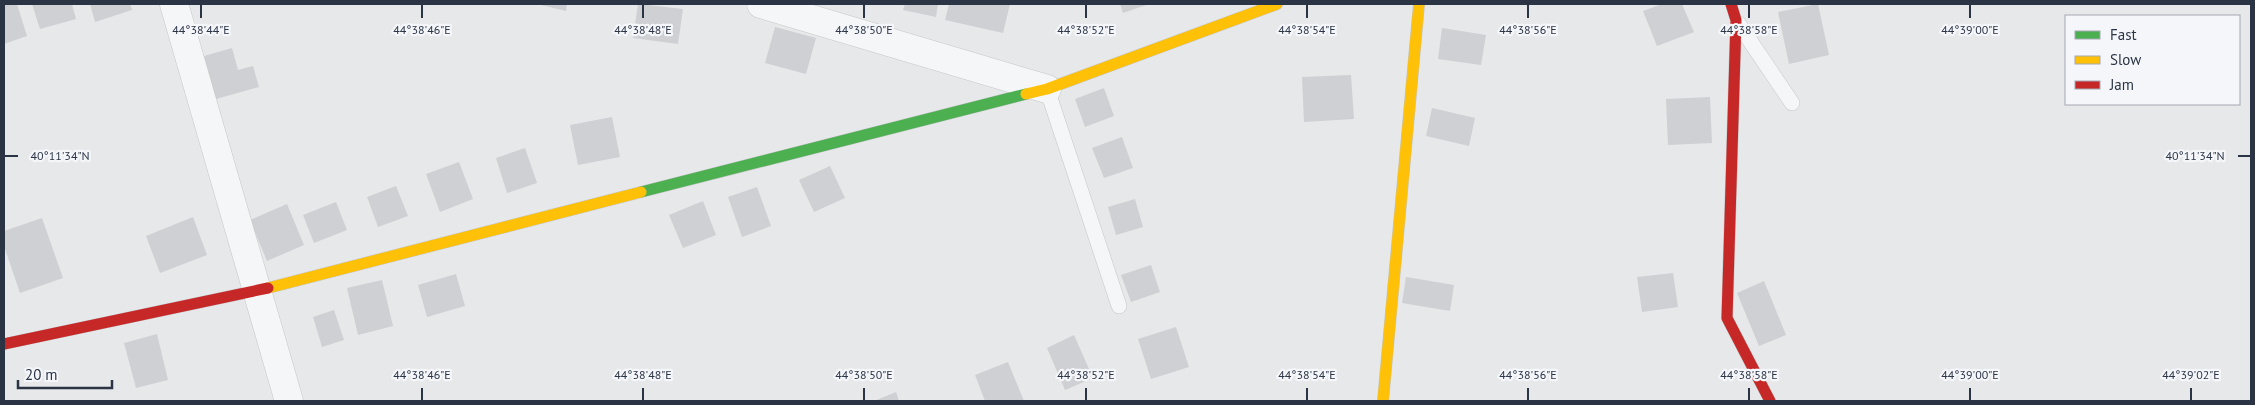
<svg xmlns="http://www.w3.org/2000/svg" width="2255" height="405" viewBox="0 0 2255 405" font-family="'PT Sans',sans-serif">
<style>
.building{fill:#ced0d3}
.lines{fill:none;stroke-linecap:round;stroke-linejoin:round}
.lane-casing{stroke:#c4c6c8;stroke-width:16}
.street-casing{stroke:#c4c6c8;stroke-width:29}
.fast-casing{stroke:#c4c6c8;stroke-width:12}
.slow-casing{stroke:#c4c6c8;stroke-width:12}
.jam-casing{stroke:#c4c6c8;stroke-width:12}
.lane{stroke:#f5f6f7;stroke-width:15}
.street{stroke:#f5f6f7;stroke-width:28}
.fast{stroke:#4caf50;stroke-width:11}
.slow{stroke:#ffc107;stroke-width:11}
.jam{stroke:#c62828;stroke-width:11}
.ticks{fill:none;stroke:#2b3445;stroke-width:2}
.ticks-label{font-size:12px;text-anchor:middle;fill:#2b3445;stroke:#f4f6f9;stroke-width:4.5;stroke-linejoin:round;paint-order:stroke}
</style>
<rect width="100%" height="100%" fill="#e6e8ea"/>
<path class="building" d="M 4,4 L 17,4 L 27,36 L 4,44 Z
M 32,4 L 72,4 L 76,19 L 40,29 Z
M 90,4 L 130,4 L 132,10 L 95,22 Z
M 537,4 L 567,4 L 566,11 Z
M 638,4 L 683,9 L 678,44 L 633,38 Z
M 905,4 L 938,4 L 936,17 L 903,10 Z
M 949,4 L 1010,4 L 1003,33 L 945,20 Z
M 1120,4 L 1149,4 L 1123,13 Z
M 1662,4 L 1682,4 L 1694,32 L 1657,46 L 1643,11 Z
M 1818,4 L 1829,55 L 1789,64 L 1778,12 Z
M 775,27 L 816,38 L 806,74 L 765,63 Z
M 1442,28 L 1486,35 L 1481,65 L 1438,59 Z
M 232,48 L 238,70 L 253,66 L 259,87 L 216,99 L 204,56 Z
M 1351,75 L 1354,119 L 1304,122 L 1302,77 Z
M 1104,88 L 1114,116 L 1085,127 L 1075,99 Z
M 1710,97 L 1712,143 L 1668,145 L 1666,99 Z
M 1432,108 L 1475,118 L 1469,146 L 1426,136 Z
M 612,117 L 620,157 L 578,165 L 570,125 Z
M 1122,137 L 1133,168 L 1104,178 L 1092,148 Z
M 525,148 L 537,183 L 507,193 L 496,158 Z
M 459,162 L 473,199 L 440,212 L 426,174 Z
M 830,166 L 845,198 L 814,212 L 799,180 Z
M 396,186 L 408,216 L 378,227 L 367,197 Z
M 757,187 L 771,226 L 742,237 L 728,197 Z
M 1135,199 L 1143,227 L 1116,235 L 1108,207 Z
M 703,201 L 716,235 L 683,248 L 669,215 Z
M 336,202 L 347,230 L 314,243 L 303,215 Z
M 287,204 L 304,245 L 267,261 L 250,220 Z
M 193,217 L 207,255 L 160,273 L 146,236 Z
M 42,218 L 63,278 L 20,293 L 4,246 L 4,231 Z
M 1151,265 L 1160,292 L 1131,302 L 1121,275 Z
M 1673,273 L 1678,307 L 1642,312 L 1637,277 Z
M 456,274 L 465,306 L 427,317 L 418,285 Z
M 1406,277 L 1454,285 L 1450,311 L 1402,303 Z
M 382,280 L 393,326 L 358,335 L 347,288 Z
M 1764,281 L 1786,335 L 1759,346 L 1737,293 Z
M 334,310 L 344,340 L 322,347 L 313,317 Z
M 1176,327 L 1189,367 L 1151,379 L 1138,339 Z
M 157,334 L 168,380 L 136,388 L 124,343 Z
M 1074,335 L 1093,378 L 1065,390 L 1047,348 Z
M 1008,362 L 1024,401 L 985,401 L 975,375 Z
M 896,392 L 899,401 L 874,401 Z"/>
<g class="lines">
<defs>
<path id="lane" d="M 1738,23 L 1792,103
M 1047,89 L 1119,306"/>
<path id="street" d="M 174,4 L 289,401
M 761,4 L 1047,89"/>
<path id="fast" d="M 641,192 L 1026,94"/>
<path id="slow" d="M 1026,94 L 1047,89 L 1277,4
M 268,288 L 641,192
M 1383,401 L 1419,4"/>
<path id="jam" d="M 1731,4 L 1736,20 L 1727,318 L 1770,401
M 4,344 L 268,288"/>
</defs>
<use href="#lane" class="lane-casing"/>
<use href="#street" class="street-casing"/>
<use href="#fast" class="fast-casing"/>
<use href="#slow" class="slow-casing"/>
<use href="#jam" class="jam-casing"/>
<use href="#lane" class="lane"/>
<use href="#street" class="street"/>
<use href="#fast" class="fast"/>
<use href="#slow" class="slow"/>
<use href="#jam" class="jam"/>
</g>
<path class="ticks" d="M 201,5 L 201,18M 422,5 L 422,18M 643,5 L 643,18M 864,5 L 864,18M 1086,5 L 1086,18M 1307,5 L 1307,18M 1528,5 L 1528,18M 1749,5 L 1749,18M 1970,5 L 1970,18M 5,156 L 18,156M 2238,156 L 2250,156M 422,388 L 422,400M 643,388 L 643,400M 864,388 L 864,400M 1086,388 L 1086,400M 1307,388 L 1307,400M 1528,388 L 1528,400M 1749,388 L 1749,400M 1970,388 L 1970,400M 2191,388 L 2191,400"/>
<g class="ticks-label">
<text x="201" y="34">44°38'44"E</text>
<text x="422" y="34">44°38'46"E</text>
<text x="643" y="34">44°38'48"E</text>
<text x="864" y="34">44°38'50"E</text>
<text x="1086" y="34">44°38'52"E</text>
<text x="1307" y="34">44°38'54"E</text>
<text x="1528" y="34">44°38'56"E</text>
<text x="1749" y="34">44°38'58"E</text>
<text x="1970" y="34">44°39'00"E</text>
<text x="60" y="160">40°11'34"N</text>
<text x="2195" y="160">40°11'34"N</text>
<text x="422" y="379">44°38'46"E</text>
<text x="643" y="379">44°38'48"E</text>
<text x="864" y="379">44°38'50"E</text>
<text x="1086" y="379">44°38'52"E</text>
<text x="1307" y="379">44°38'54"E</text>
<text x="1528" y="379">44°38'56"E</text>
<text x="1749" y="379">44°38'58"E</text>
<text x="1970" y="379">44°39'00"E</text>
<text x="2191" y="379">44°39'02"E</text>
</g>
<rect width="2255" height="405" fill="none" stroke="#2b3445" stroke-width="10"/>
<rect x="2065" y="15" width="175" height="90" fill="#f4f6f9" stroke="#a4a8b1"/>
<rect x="2075" y="31" width="25" height="8" fill="#4caf50" stroke="#a4a8b1"/>
<text x="2110" y="40" font-size="15" fill="#2b3445">Fast</text>
<rect x="2075" y="56" width="25" height="8" fill="#ffc107" stroke="#a4a8b1"/>
<text x="2110" y="65" font-size="15" fill="#2b3445">Slow</text>
<rect x="2075" y="81" width="25" height="8" fill="#c62828" stroke="#a4a8b1"/>
<text x="2110" y="90" font-size="15" fill="#2b3445">Jam</text>
<path d="M18 380v8h94v-8" fill="none" stroke="#2b3445" stroke-width="2.5"/>
<text x="25" y="380" font-size="15" fill="#2b3445" stroke="#f4f6f9" stroke-width="4" paint-order="stroke">20 m</text>
</svg>
